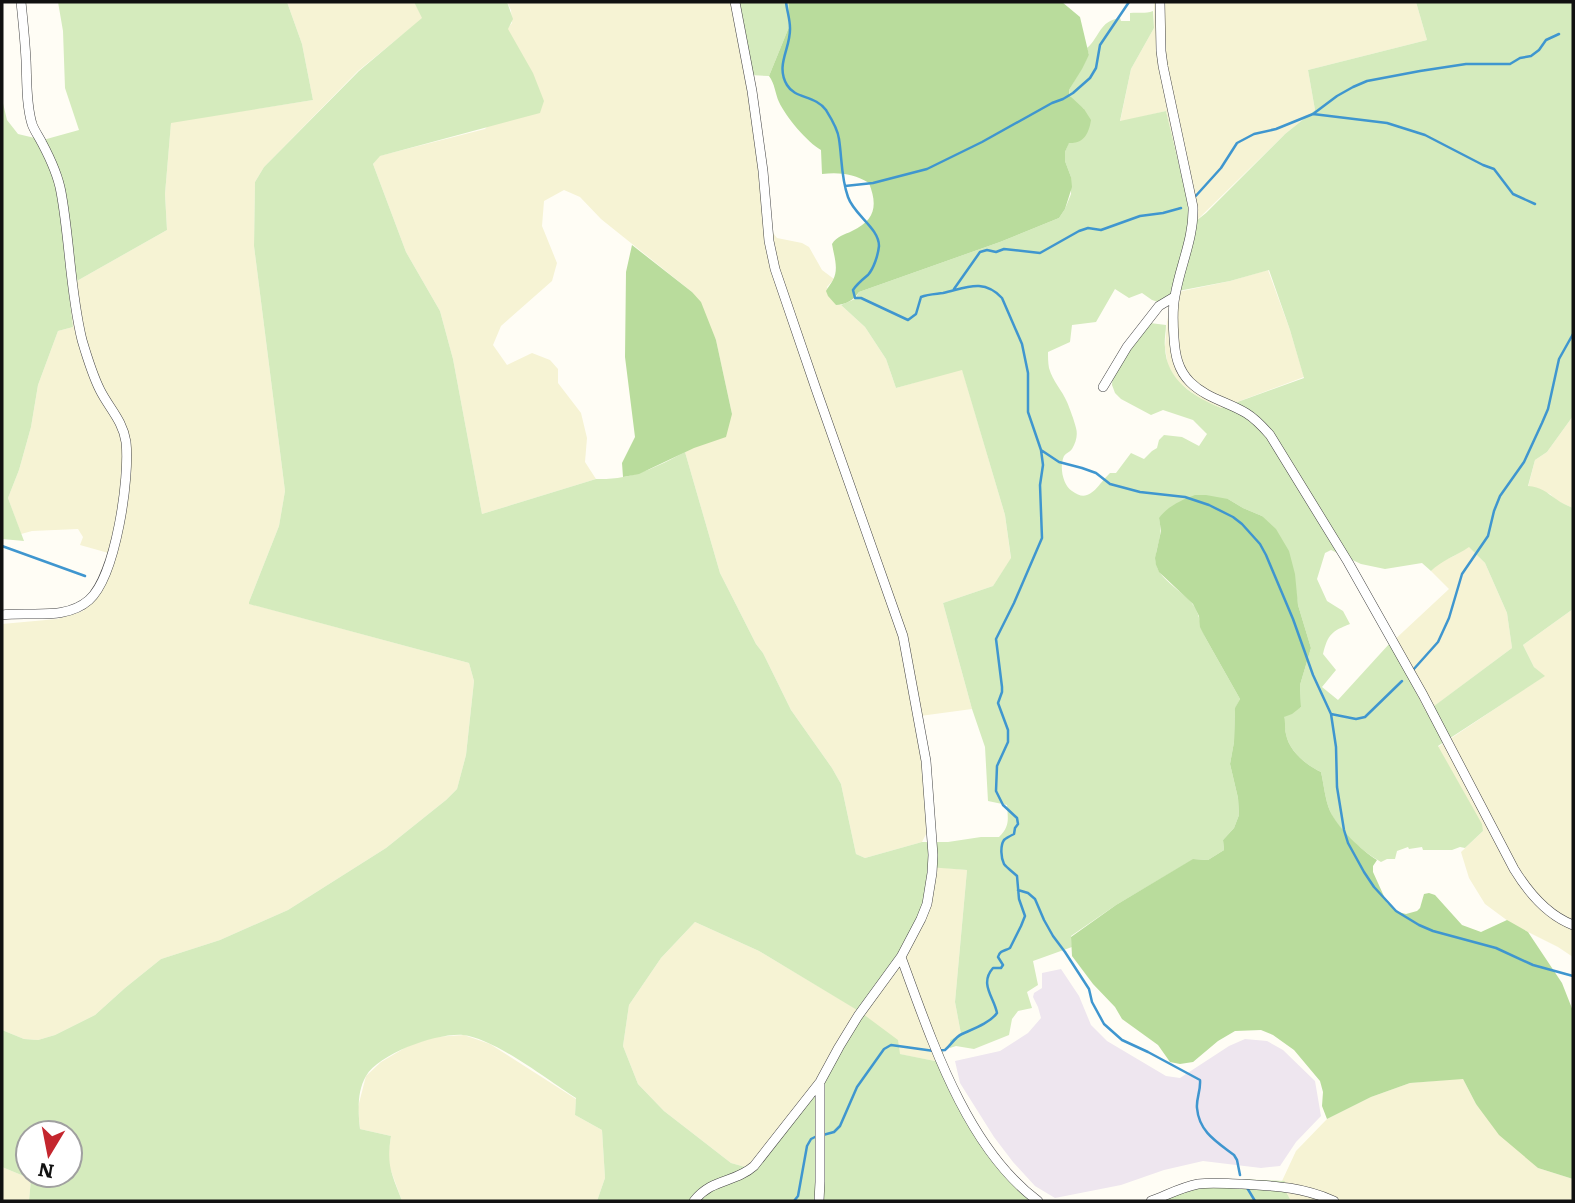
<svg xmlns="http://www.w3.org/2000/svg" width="1575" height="1203" viewBox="0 0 1575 1203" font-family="Literata,serif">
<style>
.industrial{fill:#eee6ef}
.farmland{fill:#f6f3d4}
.green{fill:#d5ebbd;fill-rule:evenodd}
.forest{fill:#b9dc9c}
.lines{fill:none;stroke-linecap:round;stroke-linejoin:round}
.stream{stroke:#3f96cf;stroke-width:2.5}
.minor-casing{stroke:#444;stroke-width:10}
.minor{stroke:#fff;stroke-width:9}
</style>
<rect width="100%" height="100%" fill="#fffdf5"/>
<path class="industrial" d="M 1061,969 L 1079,996 L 1091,1025 L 1107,1041 L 1166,1076 L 1180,1078 L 1229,1046 L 1245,1039 L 1267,1041 L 1283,1050 L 1315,1081 L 1321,1116 L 1296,1142 L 1280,1166 L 1261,1168 L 1203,1161 L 1164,1170 L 1121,1185 L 1055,1198 L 1035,1186 L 1013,1162 L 994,1137 L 960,1083 L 955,1061 L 1000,1051 L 1028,1033 L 1041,1018 L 1038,1007 L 1033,997 L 1034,993 L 1042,988 L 1042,973 Z"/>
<path class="farmland" d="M 287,2 L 414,2 L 423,18 L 358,71 L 264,167 L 255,182 L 254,246 L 285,491 L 279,526 L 249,602 L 250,604 L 469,663 L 474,681 L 466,755 L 457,789 L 446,800 L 386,848 L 288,910 L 220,940 L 161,959 L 125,988 L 95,1015 L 55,1035 L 38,1040 L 24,1039 L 2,1030 L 2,624 L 57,619 L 83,611 L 97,594 L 112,554 L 80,545 L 83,537 L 78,529 L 32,531 L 21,534 L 8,498 L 19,470 L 31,427 L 38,385 L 58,331 L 73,327 L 68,286 L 167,230 L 165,194 L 171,122 L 313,100 L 302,44 Z
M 507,2 L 738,2 L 769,228 L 777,238 L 802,243 L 809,247 L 822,270 L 834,279 L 827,287 L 836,305 L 841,305 L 865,327 L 886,359 L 896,388 L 962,369 L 1005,515 L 1011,559 L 993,586 L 943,603 L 972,709 L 920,716 L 929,828 L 922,842 L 865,858 L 856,854 L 841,784 L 832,768 L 791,710 L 763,653 L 756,644 L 720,573 L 685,452 L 694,447 L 732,414 L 716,340 L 692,292 L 601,219 L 580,197 L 564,190 L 544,201 L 542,226 L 557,263 L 552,281 L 501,326 L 493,345 L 507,365 L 532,353 L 550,360 L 558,369 L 558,383 L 581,413 L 587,438 L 585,462 L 596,479 L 482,514 L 453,359 L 440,311 L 406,252 L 373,164 L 379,156 L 485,129 L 532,73 L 507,29 L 512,23 L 511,10 Z
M 1154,2 L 1416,2 L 1427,40 L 1308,70 L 1315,110 L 1285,134 L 1191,226 L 1186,194 L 1166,111 L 1120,122 L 1131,69 L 1154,28 Z
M 1268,270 L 1290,330 L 1304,377 L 1221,408 L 1202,400 L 1178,382 L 1168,366 L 1165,347 L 1167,322 L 1173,293 L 1230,281 Z
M 1573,416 L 1573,508 L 1557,501 L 1550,494 L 1528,487 L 1535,460 L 1547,452 Z
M 1469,546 L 1485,563 L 1507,613 L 1512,648 L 1425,713 L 1401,663 L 1390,644 L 1449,589 L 1431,571 L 1440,562 L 1454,556 Z
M 1573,609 L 1573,957 L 1558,947 L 1512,924 L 1485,904 L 1469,878 L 1461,852 L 1483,831 L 1438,747 L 1544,676 L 1534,667 L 1523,645 Z
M 936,867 L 967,870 L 955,1002 L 961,1034 L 950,1040 L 950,1048 L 943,1050 L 945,1063 L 899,1054 L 756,1170 L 731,1163 L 664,1111 L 638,1084 L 623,1046 L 629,1005 L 661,958 L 695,922 L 759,951 L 863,1013 L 915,939 Z
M 464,1035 L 490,1044 L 576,1099 L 575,1115 L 602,1130 L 605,1178 L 597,1201 L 402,1201 L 390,1168 L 388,1155 L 391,1136 L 360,1129 L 358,1107 L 366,1076 L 381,1062 L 408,1046 L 434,1037 Z
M 1455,1079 L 1463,1079 L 1476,1104 L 1538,1168 L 1573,1179 L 1573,1201 L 1291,1201 L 1283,1186 L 1285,1182 L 1282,1181 L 1296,1151 L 1327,1119 L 1371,1097 L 1410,1083 Z
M 2,1167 L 31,1179 L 29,1201 L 2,1201 Z"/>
<path class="green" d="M 58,2 L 287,2 L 302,44 L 313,100 L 171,123 L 165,194 L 167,230 L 68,286 L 73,327 L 58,331 L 38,385 L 31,427 L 19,470 L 8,498 L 24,541 L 2,539 L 2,99 L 7,120 L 18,134 L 43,140 L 79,130 L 65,88 L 63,31 Z
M 414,2 L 507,2 L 513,19 L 508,29 L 533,73 L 544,101 L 540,113 L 380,156 L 373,164 L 406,252 L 440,311 L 453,359 L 482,514 L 596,479 C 631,480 655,468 685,452 L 720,573 L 756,644 L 763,653 L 791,710 L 832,768 L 841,784 L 856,854 L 865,858 L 922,842 L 948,842 L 981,837 L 999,837 C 1010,826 1008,820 1007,805 L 988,801 L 985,747 L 972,709 L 943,603 L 993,586 L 1011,558 L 1005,515 L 962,370 L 896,388 L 886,359 L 865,327 L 841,305 L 855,299 L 859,292 L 1000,242 L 1059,218 L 1065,209 L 1071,194 L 1071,177 L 1065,161 L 1065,152 L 1069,142 L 1074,143 L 1084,109 C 1077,104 1069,99 1069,90 L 1089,55 L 1087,48 C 1100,37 1099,21 1120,18 L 1121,21 L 1130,21 L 1130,13 C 1139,12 1145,14 1153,11 L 1154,28 L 1131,69 L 1120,121 L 1166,111 L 1186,194 L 1191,225 L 1206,213 L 1285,134 L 1315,110 L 1308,70 L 1427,40 L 1416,2 L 1573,2 L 1573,416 L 1547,452 L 1535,460 L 1528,486 C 1541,487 1546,492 1556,499 C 1561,503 1567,505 1573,508 L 1573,609 L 1523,645 L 1534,667 L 1545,676 L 1438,746 L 1482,824 L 1483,831 L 1465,848 L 1460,847 L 1452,850 L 1423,850 L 1422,847 L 1409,849 L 1408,847 L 1397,851 L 1395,859 L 1387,859 L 1381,862 C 1362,851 1339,832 1330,811 C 1325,799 1324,785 1321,772 C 1306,765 1289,751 1286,734 C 1284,728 1286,723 1283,717 L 1301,707 L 1300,685 L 1311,648 L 1298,605 L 1296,591 L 1262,516 L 1243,508 L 1228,499 L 1159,518 C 1160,524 1161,529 1160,535 C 1159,545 1153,556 1157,567 C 1161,579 1182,592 1191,602 C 1200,612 1200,626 1205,637 L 1240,699 L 1235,709 L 1234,742 L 1230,764 L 1238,798 L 1239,815 L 1234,828 L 1223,840 L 1224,850 L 1208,860 L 1194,859 L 1116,905 L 1071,936 L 1072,947 L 1033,961 L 1038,985 L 1027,992 L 1032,1008 L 1018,1011 L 1012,1019 L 1009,1035 L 974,1049 L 956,1046 L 950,1048 L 950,1040 L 961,1034 L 955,1002 L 967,870 L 928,867 C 926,880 926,894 922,906 C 911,943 878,978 857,1010 L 759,951 L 695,922 L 661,958 L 629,1005 L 623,1046 L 638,1084 L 664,1111 L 731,1163 L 756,1170 L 863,1014 L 898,1040 L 900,1054 L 945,1063 L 950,1085 L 1005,1169 L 1042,1201 L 597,1201 L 605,1178 L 602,1130 L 575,1115 L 576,1098 C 549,1081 494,1038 463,1035 C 437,1033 380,1053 366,1076 C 357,1091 358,1112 360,1129 L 391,1136 C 386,1166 392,1174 402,1201 L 29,1201 L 31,1179 L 2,1167 L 2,1030 L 24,1039 L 38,1040 L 55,1035 L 95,1015 L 125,988 L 161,959 L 220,940 L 288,910 L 386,848 L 446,800 L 457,789 L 466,755 L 474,681 L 469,663 L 249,604 L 249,602 L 279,526 L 285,491 L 254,246 L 255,182 L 264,167 L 359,71 L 422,18 ZM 1269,270 L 1290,330 L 1304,378 L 1221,408 C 1194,397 1166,380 1165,347 C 1164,340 1166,332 1166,325 L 1150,323 L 1113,372 L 1112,385 L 1115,393 L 1121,399 L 1151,415 L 1163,410 L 1193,420 L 1207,434 L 1199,446 L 1182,437 L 1164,435 L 1159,440 L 1157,448 L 1152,451 L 1144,459 L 1131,453 L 1116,473 L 1110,473 C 1098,484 1090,505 1072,491 C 1063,485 1059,467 1064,456 C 1066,453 1070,452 1072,449 C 1076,442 1078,435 1076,428 C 1074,420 1070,409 1067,402 C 1062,390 1053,382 1049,368 C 1048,363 1048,357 1048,352 L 1070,342 L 1072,325 L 1096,322 L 1115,289 L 1129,298 L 1142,293 L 1152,300 L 1170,306 L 1173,292 L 1230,281 ZM 1469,547 L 1485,563 L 1507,613 L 1512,648 L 1426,712 L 1390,643 L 1338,700 L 1322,687 L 1336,670 L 1323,654 C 1328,634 1332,631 1350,624 L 1343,611 L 1327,601 L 1317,579 L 1325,553 L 1331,550 L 1361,564 L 1385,569 L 1422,563 L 1431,571 C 1442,560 1456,556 1469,547 ZM 28,1133 L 70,1133 L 70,1175 L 28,1175 Z
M 738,2 L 789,2 L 789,27 L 769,76 L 750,75 Z
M 1240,1179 L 1285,1181 L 1283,1186 L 1291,1201 L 1146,1201 L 1174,1189 L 1202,1182 Z"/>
<path class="forest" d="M 789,2 L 1062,2 L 1080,17 L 1089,55 L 1082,69 L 1069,90 L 1069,95 L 1084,109 L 1091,120 C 1089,133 1084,144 1069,143 L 1065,152 L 1065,161 L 1071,177 L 1072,187 L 1065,209 L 1059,218 L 1000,242 L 859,292 C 854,300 845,305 836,305 L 828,296 L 826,291 C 828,287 831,284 833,280 C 839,269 834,256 832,244 C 837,236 844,235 852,231 C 875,220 878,206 869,183 C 854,174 840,172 822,174 L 821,150 C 807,142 786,117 779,102 C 775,93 775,84 769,76 L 789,27 Z
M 632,245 L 692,292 L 701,302 L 716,340 L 732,414 L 726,437 L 694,448 L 639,474 L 623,477 L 622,463 L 635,437 L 625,357 L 626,272 Z
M 1195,495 L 1206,495 L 1228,499 L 1243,508 L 1262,516 L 1276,529 L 1289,551 L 1295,574 L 1298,605 L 1311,648 L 1300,685 L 1301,707 L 1292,714 L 1284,717 C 1286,723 1284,728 1286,734 C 1289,751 1306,765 1321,772 C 1324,785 1325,799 1330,811 C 1338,828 1361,850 1377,860 L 1373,866 L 1373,872 L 1387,903 L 1398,912 L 1406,914 L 1417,911 L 1420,908 L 1424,894 L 1429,893 L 1435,895 L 1462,925 L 1481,932 L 1507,920 L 1528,932 L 1562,983 L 1573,1011 L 1573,1179 L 1538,1168 L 1499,1135 L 1476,1104 L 1463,1079 L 1410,1083 L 1371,1097 L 1327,1119 L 1322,1106 L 1323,1092 L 1320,1081 L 1294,1050 L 1273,1035 L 1261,1030 L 1235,1031 L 1218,1041 L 1193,1062 L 1180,1064 L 1170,1062 L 1158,1045 L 1122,1019 L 1115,1007 L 1093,984 L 1072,956 L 1071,937 L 1116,905 L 1193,859 L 1208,860 L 1224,850 L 1223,840 L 1234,828 L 1239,815 L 1238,798 L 1230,764 L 1234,742 L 1235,708 L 1240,699 L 1205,637 L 1200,627 L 1199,616 L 1193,604 L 1159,572 L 1156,565 L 1155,558 L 1161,531 L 1159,518 C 1167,507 1181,500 1195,495 Z"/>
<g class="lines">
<path class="stream" d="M 786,2 C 787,11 790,19 790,28 C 791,48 775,65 787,85 C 795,99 815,95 826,110 C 831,118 838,129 839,139 C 842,158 841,178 848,197 C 854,215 879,228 879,246 C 878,255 874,268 868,275 C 862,280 857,284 853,290 L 855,298 L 861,298 L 908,320 L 916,314 L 921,297 C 928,294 936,294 943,293 C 966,288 983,278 1002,298 L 1022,344 L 1028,373 L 1028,412 L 1041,450 L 1043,465 L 1040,485 L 1042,538 L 1014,603 L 996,639 L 1002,687 L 1002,692 L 998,703 L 1008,730 L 1008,742 L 997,766 L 996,791 L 1003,805 L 1017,818 L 1018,824 L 1015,828 L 1014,834 C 1012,835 1005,839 1004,840 C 1000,846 1001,858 1004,864 C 1007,868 1013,872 1017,876 L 1019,899 L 1025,916 L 1021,926 L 1010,948 C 1005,951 1000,950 998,957 L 1003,965 L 1001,968 L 993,968 C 979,984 994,997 997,1013 C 990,1023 973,1029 962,1034 C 955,1037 951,1045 945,1050 L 934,1051 L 891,1045 L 884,1049 L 857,1087 L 840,1126 L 834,1132 L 823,1135
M 1313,114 L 1387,123 L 1425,135 L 1483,165 L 1494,169 L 1513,194 L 1535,204
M 845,186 L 873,183 L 927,169 L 982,142 L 1052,103 L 1063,99 L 1073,93 L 1090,78 L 1096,68 L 1100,45 L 1129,2
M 1193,199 L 1221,168 L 1237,143 L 1254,134 L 1276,129 L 1313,114 L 1337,96 L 1353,87 L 1367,81 L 1420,71 L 1466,64 L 1510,64 L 1520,58 L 1531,56 L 1539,50 L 1546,40 L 1559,34
M 954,289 L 980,252 L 987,250 L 996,252 L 1004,249 L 1040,253 L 1079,231 L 1088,228 L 1101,230 L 1140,216 L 1163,213 L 1181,208
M 1041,450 L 1059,462 L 1082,468 L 1096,473 L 1110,484 L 1140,492 L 1185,497 L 1209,505 L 1233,517 L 1242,524 L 1260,544 L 1266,555 L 1293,619 L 1313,675 L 1331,714 L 1336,747 L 1337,787 L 1344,830 L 1348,843 L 1364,872 L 1374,887 L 1396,911 L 1419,925 L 1433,931 L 1496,948 L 1533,965 L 1573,976
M 2,546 L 85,576
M 1413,670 L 1438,642 L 1449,618 L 1462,574 L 1488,536 L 1494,511 L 1500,496 L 1524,462 L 1542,423 L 1548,409 L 1559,359 L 1573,334
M 1331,714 L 1356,719 L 1365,717 L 1402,681
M 1018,890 L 1028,893 L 1035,899 L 1044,920 L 1053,936 L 1065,952 L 1089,989 L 1092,1002 L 1104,1024 L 1122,1040 L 1148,1052 L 1200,1080 C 1201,1090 1196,1099 1197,1108 C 1199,1132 1217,1142 1234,1155 L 1237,1160 L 1240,1175
M 1246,1186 L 1255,1201
M 794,1201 L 798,1196 L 807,1146 L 811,1139 L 817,1136"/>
<defs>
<path id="minor" d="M 1160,2 L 1161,51 L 1163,66 L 1193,207 C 1194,238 1180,266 1175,296 C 1172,310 1173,324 1174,338 C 1175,355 1178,370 1190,382 C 1206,398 1228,402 1246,413 C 1256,419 1263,427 1270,435 L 1348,562 L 1423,695 L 1514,869 C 1528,892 1547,915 1573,925
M 1103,387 L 1127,347 L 1159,306 L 1174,297
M 2,615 C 30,611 65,621 89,600 C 116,576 130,477 126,442 C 123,421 109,408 100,390 C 92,374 87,357 82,340 C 70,291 70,241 61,192 C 58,175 50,158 42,143 C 39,137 34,130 32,124 C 26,104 27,81 26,60 C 25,41 23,21 21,2
M 901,957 C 931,1038 966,1148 1038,1201
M 694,1201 C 712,1178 735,1183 754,1166 L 820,1082 L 839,1047 L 858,1016 L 901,957 L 921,919 L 927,904 L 932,873 L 933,855 L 926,761 L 903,636 L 816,389 L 775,269 L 769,241 L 763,171 L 752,91 L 735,2
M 819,1201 L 820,1182 L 820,1082
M 1151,1201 C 1167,1195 1182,1187 1198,1184 C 1213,1182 1228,1184 1242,1184 C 1276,1186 1302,1187 1334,1201"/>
</defs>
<use href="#minor" class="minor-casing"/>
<use href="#minor" class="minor"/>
</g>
<rect width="1575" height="1203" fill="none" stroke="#111111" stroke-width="7"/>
<g transform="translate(49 1154) rotate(190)"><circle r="33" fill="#ffffff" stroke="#a0a0a0" stroke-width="2"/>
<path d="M0-5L12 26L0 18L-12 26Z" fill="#c4262e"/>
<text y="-10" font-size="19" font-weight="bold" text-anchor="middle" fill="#111111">N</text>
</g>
</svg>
